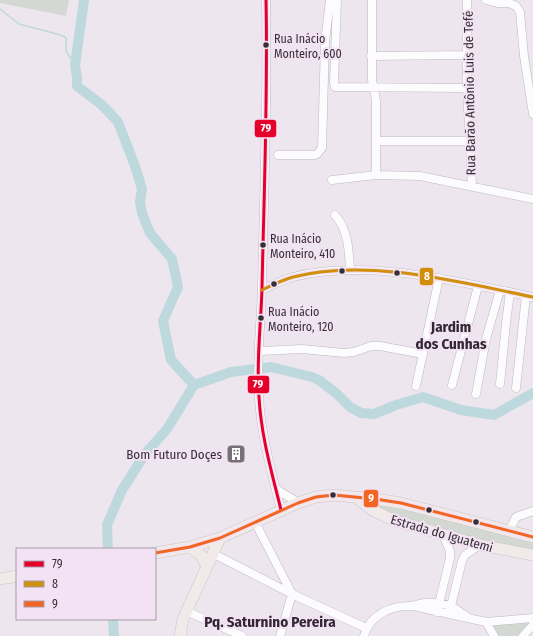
<svg xmlns="http://www.w3.org/2000/svg" width="533" height="636" viewBox="0 0 533 636" font-family="'Fira Sans Condensed',sans-serif">
<style>
.green{fill:#d4d8d2}
.lines{fill:none;stroke-linecap:round;stroke-linejoin:round}
.stream{stroke:#bed9dd;stroke-width:1.5}
.river{stroke:#bed9dd;stroke-width:10}
.minor-casing{stroke:#bfb8c0;stroke-width:9}
.major-casing{stroke:#c9c5c9;stroke-width:12}
.minor{stroke:#fcfbfd;stroke-width:8}
.major{stroke:#f2e9e9;stroke-width:11}
.bus-1-casing{stroke:#f2e2f3;stroke-width:6}
.bus-2-casing{stroke:#f2e2f3;stroke-width:6}
.bus-3-casing{stroke:#f2e2f3;stroke-width:6}
.bus-1{stroke:#e4002b;stroke-width:3}
.bus-2{stroke:#d08e0b;stroke-width:3}
.bus-3{stroke:#f26522;stroke-width:3}
.bus-dot{fill:#363036;stroke:#f2e2f3;stroke-width:1.5}
.labels{text-anchor:middle;stroke-width:4;stroke-linejoin:round;paint-order:stroke}
.bus-label{font-size:12px;fill:#363036;stroke:#f2e2f3;text-anchor:start}
.street-label{font-size:13px;fill:#363036;stroke:#f2e2f3}
.poi-label{font-size:13px;fill:#363036;stroke:#f2e2f3;text-anchor:end}
.quarter-label{font-size:15px;font-weight:bold;fill:#332734;stroke:#f2e2f3}
.line-badge{stroke:#f2e2f3;stroke-width:1.5}
.badge-label{font-size:11px;text-anchor:middle;font-weight:bold;fill:#fff}
</style>
<rect width="100%" height="100%" fill="#eee6ef"/>
<path class="green" d="M 0,0 L 69,0 L 66,16 L 0,3 Z
M 372,502 L 533,537 L 533,555 L 372,510 Z
M 533,619 L 522,636 L 495,636 L 487,622 Z"/>
<g class="lines">
<path class="stream" d="M 0,9 L 19,24 L 61,35 L 66,38 L 66,51 L 75,65"/>
<path class="river" d="M 84,0 L 75,65 L 77,77 L 77,86 L 102,105 L 118,122 L 135,166 L 142,189 L 140,202 L 142,213 L 150,233 L 172,259 L 178,287 L 163,321 L 171,360 L 194,385
M 194,385 L 231,372 L 271,367 L 312,377 L 319,380 L 337,394 L 350,407 L 361,413 L 374,414 L 396,405 L 423,397 L 461,410 L 494,415 L 533,393
M 108,549 L 107,525 L 122,490 L 145,454 L 167,429 L 194,385
M 113,619 L 114,636"/>
<defs>
<path id="minor" d="M 266,0 C 268,96 264,192 262,288 C 261,325 256,361 259,397 C 261,436 272,473 281,510
M 337,0 L 334,83 L 335,87 L 467,88
M 372,0 L 372,80 L 376,100 L 376,175
M 467,0 L 467,88 L 472,186
M 486,0 L 497,3 L 509,3 L 516,6 L 520,12 L 524,56 L 533,114
M 371,56 L 467,55
M 376,141 L 470,141
M 278,155 L 315,155 L 317,154 L 322,148 L 325,42 L 330,0
M 332,180 L 376,175 L 420,176 L 533,199
M 335,215 C 348,229 349,251 350,269
M 262,290 C 272,285 282,280 293,277 C 368,258 458,282 533,297
M 260,351 L 302,349 L 344,353 L 354,352 L 371,346 L 380,346 L 423,354
M 500,384 L 506,323 L 510,292
M 452,385 L 478,286
M 416,386 L 439,278
M 516,388 L 526,296
M 476,394 L 486,339 L 500,290
M 276,488 C 282,494 291,497 298,503
M 255,522 L 292,594 L 280,636
M 509,531 L 516,517 L 533,511
M 212,553 L 292,594 L 366,628
M 415,605 C 425,602 440,602 450,606 C 456,608 461,613 466,616
M 186,611 L 242,636
M 437,612 L 450,558 L 450,551 L 443,535
M 449,614 L 462,561 L 465,555 L 480,545
M 486,622 L 494,636
M 364,636 C 370,614 392,605 413,606 L 486,622 L 533,618
M 523,636 L 533,625"/>
<path id="major" d="M 357,498 L 372,510 L 393,520 L 480,545 L 533,555
M 190,547 L 201,555 L 206,565
M 155,553 L 190,547 L 220,538 L 298,503 L 316,497 L 334,495 L 375,499 L 401,503 L 533,537
M 0,579 L 17,576
M 180,636 L 183,619 L 220,538"/>
</defs>
<use href="#minor" class="minor-casing"/>
<use href="#major" class="major-casing"/>
<use href="#minor" class="minor"/>
<use href="#major" class="major"/>
<defs>
<path id="bus-1" d="M 266,0 C 268,96 264,192 262,288 C 261,325 256,361 259,397 C 261,436 272,473 281,510"/>
<path id="bus-2" d="M 262,290 C 272,285 282,280 293,277 C 368,258 458,282 533,297"/>
<path id="bus-3" d="M 155,553 L 190,547 L 220,538 L 298,503 L 316,497 L 334,495 L 375,499 L 401,503 L 533,537"/>
</defs>
<use href="#bus-1" class="bus-1-casing"/>
<use href="#bus-2" class="bus-2-casing"/>
<use href="#bus-3" class="bus-3-casing"/>
<use href="#bus-1" class="bus-1"/>
<use href="#bus-2" class="bus-2"/>
<use href="#bus-3" class="bus-3"/>
</g>
<defs>
<symbol id="building-square" viewBox="-11 -11 22 22"><rect x="-9" y="-9" width="18" height="18" rx="4" fill="#767077" stroke="#f2e2f3"/><path d="M-4-6H4V6H1V3H-1V6H-4ZM-2.5-4.3h1.7v1.8h-1.7ZM.8-4.3h1.7v1.8H.8ZM-2.5-1h1.7V.8h-1.7ZM.8-1h1.7V.8H.8Z" fill="#fff"/></symbol>
</defs>
<g fill-rule="evenodd">
<use href="#building-square" x="225" y="443" width="22" height="22"/>
</g>
<g class="bus-dot">
<circle cx="266" cy="45" r="3.5"/>
<circle cx="263" cy="245" r="3.5"/>
<circle cx="342" cy="271" r="3.5"/>
<circle cx="397" cy="273" r="3.5"/>
<circle cx="274" cy="284" r="3.5"/>
<circle cx="261" cy="318" r="3.5"/>
<circle cx="333" cy="495" r="3.5"/>
<circle cx="429" cy="510" r="3.5"/>
<circle cx="476" cy="522" r="3.5"/>
</g>
<g class="labels">
<g class="bus-label">
<text x="274" y="43">Rua Inácio<tspan x="274" dy="15">Monteiro, 600</tspan></text>
<text x="270" y="243">Rua Inácio<tspan x="270" dy="15">Monteiro, 410</tspan></text>
<text x="268" y="316">Rua Inácio<tspan x="268" dy="15">Monteiro, 120</tspan></text>
</g>
<g class="street-label">
<text transform="translate(469 93) rotate(-91)" y="5">Rua Barão Antônio Luis de Tefé</text>
<text transform="translate(442 533) rotate(16)" y="5">Estrada do Iguatemi</text>
</g>
<g class="poi-label">
<text x="222" y="459">Bom Futuro Doçes</text>
</g>
<g class="quarter-label">
<text x="451" y="332">Jardim<tspan x="451" dy="17">dos Cunhas</tspan></text>
<text x="270" y="627">Pq. Saturnino Pereira</text>
</g>
</g>
<g class="line-badge">
<rect x="254" y="119" width="23" height="19" rx="4" fill="#e4002b"/>
<rect x="419" y="267" width="15" height="19" rx="4" fill="#d08e0b"/>
<rect x="247" y="375" width="23" height="19" rx="4" fill="#e4002b"/>
<rect x="363" y="489" width="16" height="19" rx="4" fill="#f26522"/>
</g>
<g class="badge-label">
<text x="266" y="132">79</text>
<text x="427" y="280">8</text>
<text x="258" y="388">79</text>
<text x="371" y="502">9</text>
</g>
<rect x="16" y="548" width="140" height="72" fill="#f2e2f3" stroke="#a79ba7"/>
<rect x="24" y="561" width="20" height="6" fill="#e4002b" stroke="#a79ba7"/>
<text x="52" y="568" font-size="12" fill="#363036">79</text>
<rect x="24" y="581" width="20" height="6" fill="#d08e0b" stroke="#a79ba7"/>
<text x="52" y="588" font-size="12" fill="#363036">8</text>
<rect x="24" y="601" width="20" height="6" fill="#f26522" stroke="#a79ba7"/>
<text x="52" y="608" font-size="12" fill="#363036">9</text>
</svg>
